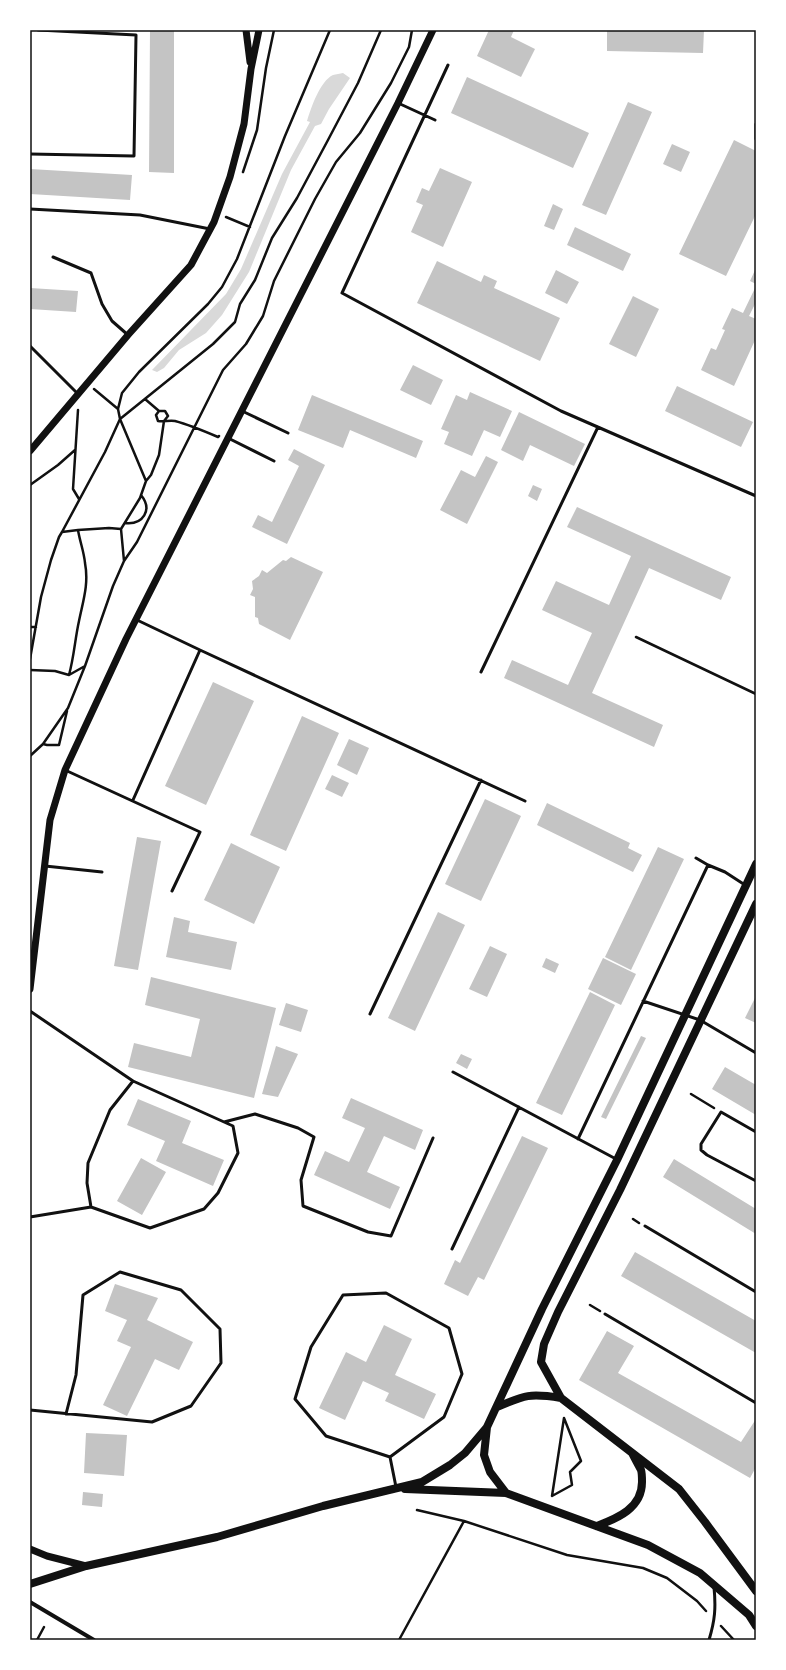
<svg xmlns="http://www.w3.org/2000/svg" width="786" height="1670" viewBox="0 0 786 1670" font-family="'Roboto Condensed',sans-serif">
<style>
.water{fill:#d9d9d9}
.building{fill:#c4c4c4}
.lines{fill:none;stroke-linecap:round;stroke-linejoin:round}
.path{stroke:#111;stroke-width:2.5}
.service{stroke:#111;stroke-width:3}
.minor{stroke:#111;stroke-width:4}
.tertiary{stroke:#111;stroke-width:7}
.secondary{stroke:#111;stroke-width:8}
.neatline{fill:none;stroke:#111;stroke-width:1.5}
</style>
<rect width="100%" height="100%" fill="#fff"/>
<path class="water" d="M 343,73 L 350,78 L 329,109 L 321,124 L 315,126 L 291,170 L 249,272 L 222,315 L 206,333 L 179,350 L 164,368 L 157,372 L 152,370 L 226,294 L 241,269 L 282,174 L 310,122 L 307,121 C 311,108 320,81 333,75 C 336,74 340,74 343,73 Z"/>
<path class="building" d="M 150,30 L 174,30 L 174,173 L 149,172 Z
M 489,30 L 514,30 L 511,37 L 535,49 L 521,77 L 477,56 Z
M 607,30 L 704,30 L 703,53 L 607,51 Z
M 467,77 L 589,133 L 573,168 L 451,113 Z
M 628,102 L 652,112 L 606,215 L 582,205 Z
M 734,140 L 756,151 L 756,214 L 726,276 L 679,254 Z
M 672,144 L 690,152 L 681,172 L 663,164 Z
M 440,168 L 472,182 L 443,247 L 411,232 L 423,205 L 416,202 L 422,188 L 429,191 Z
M 30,169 L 132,175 L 130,200 L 30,194 Z
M 553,204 L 563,209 L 554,230 L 544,226 Z
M 575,227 L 631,254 L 623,271 L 567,245 Z
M 437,261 L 481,282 L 484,275 L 497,281 L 494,288 L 560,318 L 540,361 L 417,303 Z
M 756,268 L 756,284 L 750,281 Z
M 556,270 L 579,282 L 567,304 L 545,293 Z
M 756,286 L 756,302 L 749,316 L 756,319 L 756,338 L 734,386 L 701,370 L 711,348 L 716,350 L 725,330 L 722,329 L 732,308 L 743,313 Z
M 30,288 L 78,291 L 76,312 L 30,309 Z
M 633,296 L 659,309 L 636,357 L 609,344 Z
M 413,365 L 443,380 L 431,405 L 400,390 Z
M 677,386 L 753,422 L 741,447 L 665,411 Z
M 470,392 L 512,411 L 500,437 L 484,430 L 472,456 L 444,444 L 449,432 L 441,429 L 456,395 L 467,400 Z
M 312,395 L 423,441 L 416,458 L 350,430 L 343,448 L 298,430 Z
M 519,412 L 585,444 L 574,466 L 530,445 L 523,461 L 501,450 Z
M 294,449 L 325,465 L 287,544 L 252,527 L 258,515 L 272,522 L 299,466 L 288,460 Z
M 486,456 L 498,462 L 467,524 L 440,510 L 461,470 L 475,477 Z
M 533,485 L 542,489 L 537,501 L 528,496 Z
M 577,507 L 731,577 L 721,600 L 649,568 L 592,693 L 663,725 L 654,747 L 504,678 L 512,660 L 568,685 L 592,633 L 542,610 L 556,581 L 609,605 L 631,556 L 567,527 Z
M 291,557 L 323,572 L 290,640 L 259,624 L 258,618 L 255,617 L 255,597 L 250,595 L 253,589 L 252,581 L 259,576 L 262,570 L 267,573 L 283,560 L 286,561 Z
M 213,682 L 254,701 L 206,805 L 165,786 Z
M 302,716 L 339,733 L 286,851 L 250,835 Z
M 349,739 L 369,748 L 357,775 L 337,765 Z
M 332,775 L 349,783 L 342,797 L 325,789 Z
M 485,799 L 521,816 L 481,901 L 445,884 Z
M 547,803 L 630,843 L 628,848 L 642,855 L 633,872 L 537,825 Z
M 137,837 L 161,841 L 138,970 L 114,966 Z
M 231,843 L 280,867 L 254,924 L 204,900 Z
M 658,847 L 684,859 L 631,970 L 605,957 Z
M 438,912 L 465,925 L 415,1031 L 388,1018 Z
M 174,917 L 190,921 L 188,932 L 237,942 L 231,970 L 166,957 Z
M 490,946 L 507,954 L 487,997 L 469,989 Z
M 546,958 L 559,964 L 555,973 L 542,967 Z
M 603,958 L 636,974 L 621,1005 L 588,989 Z
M 151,977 L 276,1008 L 254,1098 L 128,1067 L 134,1043 L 191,1057 L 200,1019 L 145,1005 Z
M 590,992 L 615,1005 L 562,1115 L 536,1103 Z
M 756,996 L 756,1023 L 745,1018 Z
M 286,1003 L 308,1010 L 301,1032 L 279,1025 Z
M 641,1036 L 646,1038 L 606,1119 L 601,1117 Z
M 276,1046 L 298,1054 L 278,1097 L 262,1094 Z
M 461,1054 L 472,1059 L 467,1069 L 456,1063 Z
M 725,1067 L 756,1085 L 756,1115 L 712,1089 Z
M 351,1098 L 423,1130 L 415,1150 L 384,1136 L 367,1172 L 400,1187 L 390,1209 L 314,1175 L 325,1151 L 349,1162 L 365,1128 L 342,1118 Z
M 138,1099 L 191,1121 L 182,1143 L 224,1160 L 213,1186 L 156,1161 L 165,1141 L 127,1125 Z
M 522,1136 L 548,1148 L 484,1280 L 478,1277 L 468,1296 L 444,1284 L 455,1260 L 460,1263 Z
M 141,1158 L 166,1172 L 142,1215 L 117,1201 Z
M 674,1159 L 756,1209 L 756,1234 L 663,1177 Z
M 635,1252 L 756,1321 L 756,1353 L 621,1276 Z
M 115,1284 L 158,1298 L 147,1320 L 193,1342 L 179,1370 L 155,1359 L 127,1416 L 103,1405 L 131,1347 L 117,1341 L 127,1320 L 105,1311 Z
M 384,1325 L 412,1339 L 395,1375 L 436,1394 L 424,1419 L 385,1401 L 389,1393 L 363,1381 L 345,1420 L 319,1408 L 346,1352 L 366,1362 Z
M 607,1331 L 634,1346 L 618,1373 L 741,1442 L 756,1419 L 756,1467 L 750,1478 L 579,1380 Z
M 86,1433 L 127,1435 L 124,1476 L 84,1473 Z
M 83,1492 L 103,1494 L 102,1507 L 82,1505 Z"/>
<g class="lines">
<path class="path" d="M 243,172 L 257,130 L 266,68 L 274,30
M 226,217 L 250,227
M 94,389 L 118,409
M 145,399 L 159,411
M 78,410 L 73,489 L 79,499
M 219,436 L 218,437 C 204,431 190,425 175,421 C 169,420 164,422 158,421 L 156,415 L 159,411 L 165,411 L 168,416 L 164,421 L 159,455 L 151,475 L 146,481 L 120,419 L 118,409 L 122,393 L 139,372 L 208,304 L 222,287 L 237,259 L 285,136 L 330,30
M 30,485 L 58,465 L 75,450
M 125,523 C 143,525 153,510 141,495
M 121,529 L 124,561
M 78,530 L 109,528 L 121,529 L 140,498 L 146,481
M 30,627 L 36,627
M 636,637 L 756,694
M 30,659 L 41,597 L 51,560 L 59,537 L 62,532
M 30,670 L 55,671 L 69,675 L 85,666
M 69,675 C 74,657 75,639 79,621 C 83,601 89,584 85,563 C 84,552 80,542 78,530 L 62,532 L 105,452 L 120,419 L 213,344 L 235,322 L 240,304 L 255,280 L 272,238 L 297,198 L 328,140 L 358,83 L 381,30
M 43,744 L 47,745 L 59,745 L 67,711
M 30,756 L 43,744 L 68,708 L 85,666 L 113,586 L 124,561 L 137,542 L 223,370 L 246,344 L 263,316 L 274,281 L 315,199 L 336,162 L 360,133 L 391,83 L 409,47 L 412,30
M 691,1094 L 714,1108
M 633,1219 L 639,1223
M 590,1305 L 600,1311
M 564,1418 L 581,1461 L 570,1472 L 572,1485 L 552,1496 Z
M 417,1510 L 464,1521 L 567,1555 L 643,1568 L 667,1578 L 697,1601 L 706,1611
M 721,1626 L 734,1640
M 37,1640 L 44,1627
M 399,1640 L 464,1521"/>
<path class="service" d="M 448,65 L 342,293 L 561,411 L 756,496
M 398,103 L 435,120
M 756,139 L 756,124
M 30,154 L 134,156 L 136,35 L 38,30
M 30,209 L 140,215 L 210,229
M 53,257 L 91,273 L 102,304 L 112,321 L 128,335
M 30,346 L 78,394
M 242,411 L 288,433
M 228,438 L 274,461
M 137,620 L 200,650
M 481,672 L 598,427
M 65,770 L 200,832 L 172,891
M 133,800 L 200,650 L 525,801
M 696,858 L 708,865
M 45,866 L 102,872
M 643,1001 L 700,1020 L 756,1053
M 30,1011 L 133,1081 L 110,1110 L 88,1163 L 87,1183 L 91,1207
M 370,1014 L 481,780
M 453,1072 L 616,1159
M 224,1122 L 255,1114 L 298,1128 L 314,1137 L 301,1180 L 303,1206 L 368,1232 L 391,1236 L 433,1138
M 756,1132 L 721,1112 L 701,1144 L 701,1150 L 707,1155 L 756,1181
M 578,1139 L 708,865 L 725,872 L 745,885
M 30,1217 L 91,1207 L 150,1228 L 204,1209 L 218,1193 L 238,1153 L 233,1126 L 133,1081
M 645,1226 L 756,1292
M 452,1249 L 519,1107
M 605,1314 L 756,1403
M 30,1410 L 152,1422 L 191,1406 L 221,1363 L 220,1329 L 181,1290 L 120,1272 L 83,1295 L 76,1375 L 66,1414
M 390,1457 L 326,1436 L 295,1399 L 311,1347 L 343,1295 L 386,1293 L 449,1328 L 462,1374 L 444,1417 L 390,1457 L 396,1487
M 709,1640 C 715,1620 716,1608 714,1587"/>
<path class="minor" d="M 30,1602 L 94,1640"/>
<path class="tertiary" d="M 246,30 L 250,62
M 30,451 L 128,335 L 191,265 L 214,222 L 230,177 L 244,124 L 251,69 L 259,30
M 30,989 L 50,820 L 65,770 L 126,639 L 398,103 L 433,30
M 30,1549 L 47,1556 L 86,1566"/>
<path class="secondary" d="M 756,904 L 620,1190 L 558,1312 L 544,1344 L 541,1362 L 561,1398 L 679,1489 L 705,1522 L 756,1591
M 497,1407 C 525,1395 530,1393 561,1398
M 487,1427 L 484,1455 L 490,1472 L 506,1493
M 405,1489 L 506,1493 L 648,1545 L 700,1573 L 749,1615 L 756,1626
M 597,1526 C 618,1518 642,1508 642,1482 C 642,1478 642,1473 641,1470 C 638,1464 635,1459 632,1453
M 30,1584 L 86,1566 L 217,1537 L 323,1506 L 422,1482 L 450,1465 L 465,1453 L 487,1427 L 542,1309 L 617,1160 L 756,864"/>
</g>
<rect width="786" height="1670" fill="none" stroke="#ffffff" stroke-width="62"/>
<rect x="31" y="31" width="724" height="1608" class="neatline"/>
</svg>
